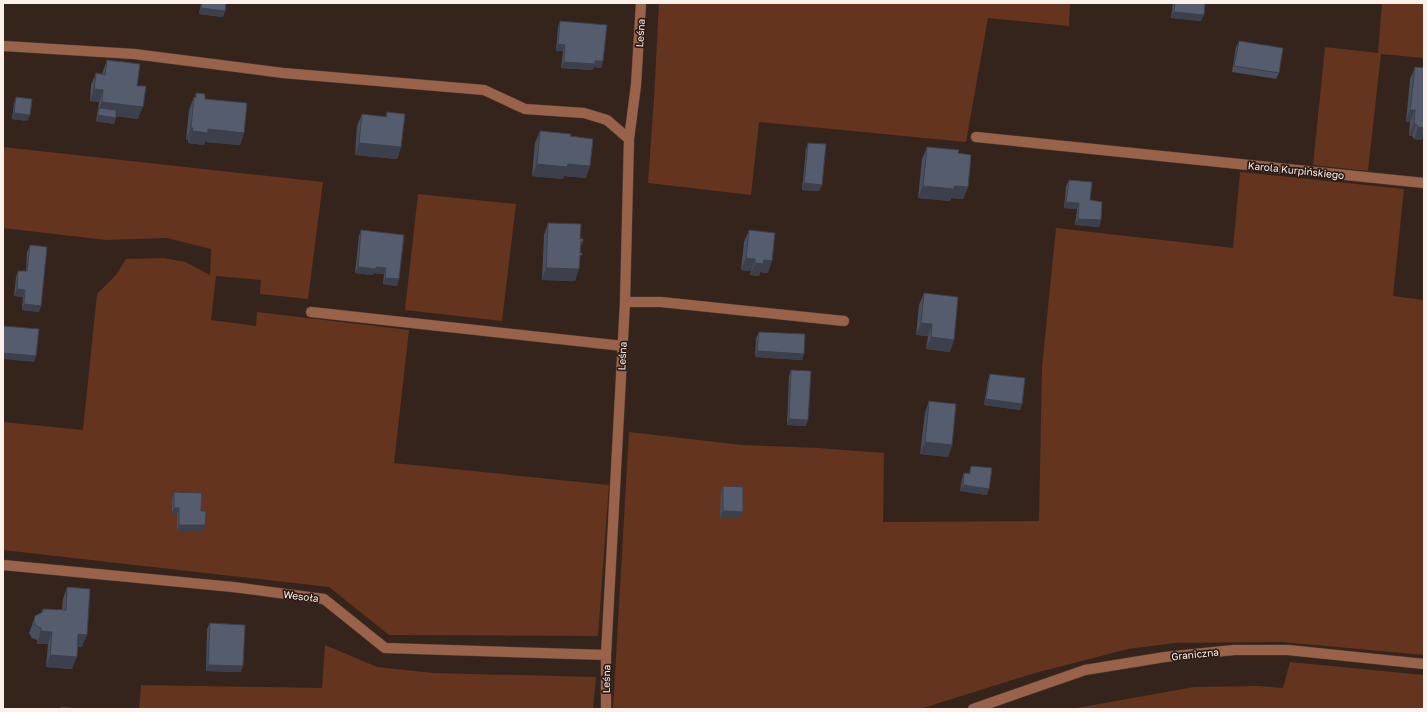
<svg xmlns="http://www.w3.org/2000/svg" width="1427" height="712" viewBox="0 0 1427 712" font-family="'Golos Text',sans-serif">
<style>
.green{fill:#64341e}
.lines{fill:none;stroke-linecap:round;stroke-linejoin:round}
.minor-casing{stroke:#514139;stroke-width:11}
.minor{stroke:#9a6249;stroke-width:10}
.wall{fill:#494f5e}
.shaded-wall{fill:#3c404c}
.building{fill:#555c6d;stroke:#3c404c}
.labels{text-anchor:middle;stroke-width:3.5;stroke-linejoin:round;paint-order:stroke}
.street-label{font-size:10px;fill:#fcf0eb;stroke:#2a1a13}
</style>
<rect width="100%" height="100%" fill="#35241c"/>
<path class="green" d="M 659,3 L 1070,3 L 1069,26 L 988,18 L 966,142 L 759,122 L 751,195 L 648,183 L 654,98 Z
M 1382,3 L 1424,3 L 1424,58 L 1381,54 L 1368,171 L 1313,165 L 1325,47 L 1378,53 Z
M 3,147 L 323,182 L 308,299 L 260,294 L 261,280 L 216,276 L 211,320 L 256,326 L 257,312 L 409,330 L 394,463 L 609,485 L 598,636 L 389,635 L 329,587 L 3,550 L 3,422 L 83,430 L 97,294 L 116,275 L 126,259 L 164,258 L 185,262 L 210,275 L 211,249 L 167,238 L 106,240 L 3,228 Z
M 1240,172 L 1404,189 L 1393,296 L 1424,300 L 1424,655 L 1282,642 L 1175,643 L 1128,649 L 1035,673 L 920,709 L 613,709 L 629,432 L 742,445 L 818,448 L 884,453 L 883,522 L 1039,521 L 1042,367 L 1056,228 L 1233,248 Z
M 418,194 L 516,204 L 502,321 L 405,310 Z
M 325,645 L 377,667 L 434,673 L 596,677 L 593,709 L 139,709 L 141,685 L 322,688 Z
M 1290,662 L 1424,675 L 1424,709 L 1071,709 L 1194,687 L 1258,686 L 1283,688 Z"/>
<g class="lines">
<defs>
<path id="minor" d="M 4,46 L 134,54 L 283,73 L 484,90 L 525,109 L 584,113 L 607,120 L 629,139
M 976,137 L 1424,183
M 625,302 L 661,302 L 844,321
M 311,312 L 623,346
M 3,565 L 233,587 L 324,599 L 385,648 L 606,655
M 606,709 L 606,655 L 625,302 L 629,139 L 636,85 L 641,3
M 973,709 L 1085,670 L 1165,657 L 1234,650 L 1288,650 L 1424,664"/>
</defs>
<use href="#minor" class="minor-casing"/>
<use href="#minor" class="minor"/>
</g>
<path class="wall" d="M 201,3 L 226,3 L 225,11 L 223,17 L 199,14 Z
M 1173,3 L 1205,3 L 1201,21 L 1171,18 Z
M 560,21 L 603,61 L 601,68 L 594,67 L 592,70 L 561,68 L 563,51 L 556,51 L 558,27 Z
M 1239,41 L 1279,73 L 1276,79 L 1232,72 L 1236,47 Z
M 107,60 L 138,119 L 116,116 L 114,124 L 96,121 L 99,102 L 90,101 L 91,85 L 96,73 L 102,74 Z
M 1415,67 L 1421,140 L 1414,139 L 1412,136 L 1409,136 L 1410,122 L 1406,122 L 1410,79 Z
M 196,93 L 205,99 L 244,133 L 240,145 L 205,142 L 204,145 L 188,143 L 188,140 L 186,140 L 189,110 L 194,97 L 195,98 Z
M 16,97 L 30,115 L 27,121 L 12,119 L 14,103 Z
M 387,112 L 401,147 L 397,159 L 355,155 L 357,126 L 362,114 L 385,117 Z
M 540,131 L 570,136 L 586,178 L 564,176 L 563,179 L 532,176 L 535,143 Z
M 808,143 L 822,185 L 819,191 L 802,190 L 806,149 Z
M 927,147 L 958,153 L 968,187 L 963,199 L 951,198 L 950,201 L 918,198 L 922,159 Z
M 1069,180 L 1101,220 L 1099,227 L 1075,225 L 1077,209 L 1064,208 L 1066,186 Z
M 548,223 L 580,239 L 583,241 L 580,248 L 580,262 L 575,281 L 542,280 L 544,235 Z
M 361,230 L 397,286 L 383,284 L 384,274 L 374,273 L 373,275 L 355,273 L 359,236 Z
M 749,230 L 768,273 L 760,272 L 759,276 L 750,275 L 751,271 L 741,270 L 744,242 Z
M 30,245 L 39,312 L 22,310 L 23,297 L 14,296 L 16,277 L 18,271 L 26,271 L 27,252 Z
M 924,293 L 950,352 L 926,349 L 928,336 L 916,335 L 919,305 Z
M 759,332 L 802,360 L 755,357 L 756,338 Z
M 791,370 L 806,426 L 787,425 L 789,376 Z
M 990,374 L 1022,404 L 1020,410 L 984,405 L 988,380 Z
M 929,401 L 952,445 L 948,457 L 920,454 L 925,413 Z
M 971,466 L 987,495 L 960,491 L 962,479 L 964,473 L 969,473 Z
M 723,486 L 743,512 L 740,518 L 720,518 L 721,492 Z
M 174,492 L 201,511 L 205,525 L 203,531 L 177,531 L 177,514 L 172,514 L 172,499 Z
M 67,587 L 82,647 L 78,646 L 72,669 L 46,667 L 48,644 L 37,644 L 37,640 L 32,638 L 29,633 L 31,628 L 35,616 L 41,613 L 43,609 L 62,610 L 63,599 Z
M 210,623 L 241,672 L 206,671 L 207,629 Z"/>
<path class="shaded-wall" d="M 201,8 L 225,11 L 223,17 L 199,14 Z
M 1174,12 L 1204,15 L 1201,21 L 1171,18 Z
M 558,44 L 565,45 L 563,51 L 556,51 Z
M 595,61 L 603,61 L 601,68 L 594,67 L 592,70 L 561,68 L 564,62 Z
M 94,89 L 103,90 L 99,102 L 90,101 Z
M 102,102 L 143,107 L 138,119 L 98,114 L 99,108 Z
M 1410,110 L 1415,110 L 1410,122 L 1406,122 Z
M 14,113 L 30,115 L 27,121 L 12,119 Z
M 98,115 L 116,118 L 114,124 L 96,121 Z
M 1414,124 L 1416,124 L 1412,136 L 1409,136 Z
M 1418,127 L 1424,128 L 1424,138 L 1421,140 L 1414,139 Z
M 191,128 L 193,128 L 188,140 L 186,140 Z
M 208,129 L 244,133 L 240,145 L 205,142 L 204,145 L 188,143 L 192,131 Z
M 359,143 L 401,147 L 397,159 L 355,155 Z
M 537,164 L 568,164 L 590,166 L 586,178 L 564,176 L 563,179 L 532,176 Z
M 804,183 L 822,185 L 819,191 L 802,190 Z
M 923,186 L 955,186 L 968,187 L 963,199 L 951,198 L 950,201 L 918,198 Z
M 1066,202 L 1079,203 L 1077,209 L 1064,208 Z
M 1078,219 L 1101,220 L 1099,227 L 1075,225 Z
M 746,258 L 755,259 L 751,271 L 741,270 Z
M 764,260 L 772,261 L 768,273 L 760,272 L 759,276 L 750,275 L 755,263 Z
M 358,267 L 376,267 L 386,268 L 384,274 L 374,273 L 373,275 L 355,273 Z
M 546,268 L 579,269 L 575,281 L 542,280 Z
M 385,278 L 399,279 L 397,286 L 383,284 Z
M 17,289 L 25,290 L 23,297 L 14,296 Z
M 24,304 L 41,306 L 39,312 L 22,310 Z
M 921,323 L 932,324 L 928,336 L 916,335 Z
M 931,337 L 954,340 L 950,352 L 926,349 Z
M 757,351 L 804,354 L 802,360 L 755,357 Z
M 3,353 L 36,356 L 34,362 L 3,359 Z
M 986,399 L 1022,404 L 1020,410 L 984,405 Z
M 789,419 L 808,420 L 806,426 L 787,425 Z
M 925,442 L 952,445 L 948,457 L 920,454 Z
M 963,485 L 989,489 L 987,495 L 960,491 Z
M 174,508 L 179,508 L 177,514 L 172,514 Z
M 723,511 L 743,512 L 740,518 L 720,518 Z
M 179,525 L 205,525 L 203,531 L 177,531 Z
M 41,631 L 52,632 L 48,644 L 37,644 Z
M 78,634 L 87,635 L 82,647 L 74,646 Z
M 50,655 L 77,657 L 72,669 L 46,667 Z
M 208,665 L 243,666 L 241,672 L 206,671 Z"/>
<path class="building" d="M 202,3 L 226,3 L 225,11 L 201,8 Z
M 1175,3 L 1205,3 L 1204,15 L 1174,12 Z
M 560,21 L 607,25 L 603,61 L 595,61 L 595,64 L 564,62 L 565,45 L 558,44 Z
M 1239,41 L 1283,48 L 1279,73 L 1234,66 Z
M 107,60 L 140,64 L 137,86 L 146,86 L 143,107 L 102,102 L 103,90 L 94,89 L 96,73 L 105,75 Z
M 1415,67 L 1424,68 L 1424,128 L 1418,127 L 1416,124 L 1414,124 L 1415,110 L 1410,110 Z
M 196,93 L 205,94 L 205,99 L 247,103 L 244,133 L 208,129 L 208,133 L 192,131 L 193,128 L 191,128 L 194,97 L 196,98 Z
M 16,97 L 32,99 L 30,115 L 14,113 Z
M 99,108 L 116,110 L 116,118 L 98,115 Z
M 387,112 L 405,114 L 401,147 L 359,143 L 362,114 L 387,117 Z
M 540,131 L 571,134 L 570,136 L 593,139 L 590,166 L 568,164 L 567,167 L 537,164 Z
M 808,143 L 826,144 L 822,185 L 804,183 Z
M 927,147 L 959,150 L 958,153 L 971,155 L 968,187 L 955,186 L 954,189 L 923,186 Z
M 1069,180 L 1092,182 L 1090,200 L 1102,202 L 1101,220 L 1078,219 L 1079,203 L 1066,202 Z
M 548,223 L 581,224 L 580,239 L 583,239 L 583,241 L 581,241 L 580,253 L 582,253 L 582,255 L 580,255 L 579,269 L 546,268 Z
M 361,230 L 404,235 L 399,279 L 385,278 L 386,268 L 376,267 L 376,269 L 358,267 Z
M 749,230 L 775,233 L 772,261 L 764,260 L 763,264 L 755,263 L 755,259 L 746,258 Z
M 30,245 L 47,247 L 41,306 L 24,304 L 25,290 L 17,289 L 18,271 L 27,271 Z
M 924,293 L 958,297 L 954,340 L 931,337 L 932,324 L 921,323 Z
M 3,326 L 39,329 L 36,356 L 3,353 Z
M 759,332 L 805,334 L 804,354 L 757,351 Z
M 791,370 L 811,371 L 808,420 L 789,419 Z
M 990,374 L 1025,378 L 1022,404 L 986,399 Z
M 929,401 L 956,404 L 952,445 L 925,442 Z
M 971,466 L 992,468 L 989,489 L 963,485 L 964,473 L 970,474 Z
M 723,486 L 743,487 L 743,512 L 723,511 Z
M 174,492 L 202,493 L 201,511 L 206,511 L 205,525 L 179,525 L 179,508 L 174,508 Z
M 67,587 L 90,589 L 87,635 L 78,634 L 77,657 L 50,655 L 52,632 L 41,631 L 41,628 L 36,626 L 34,621 L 35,616 L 43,612 L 43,609 L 66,610 Z
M 210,623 L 245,625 L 243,666 L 208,665 Z
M 61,707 L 80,709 L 61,709 Z"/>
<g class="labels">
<g class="street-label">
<text transform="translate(640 33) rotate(-86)" y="4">Leśna</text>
<text transform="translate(1296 170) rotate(6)" y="4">Karola Kurpińskiego</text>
<text transform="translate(622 356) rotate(-87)" y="4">Leśna</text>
<text transform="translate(301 596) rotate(7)" y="4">Wesoła</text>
<text transform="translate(1195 654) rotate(-6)" y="4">Graniczna</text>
<text transform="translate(606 679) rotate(-89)" y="4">Leśna</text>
</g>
</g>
<rect width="1427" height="712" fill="none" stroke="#fcf0eb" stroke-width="8"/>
</svg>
